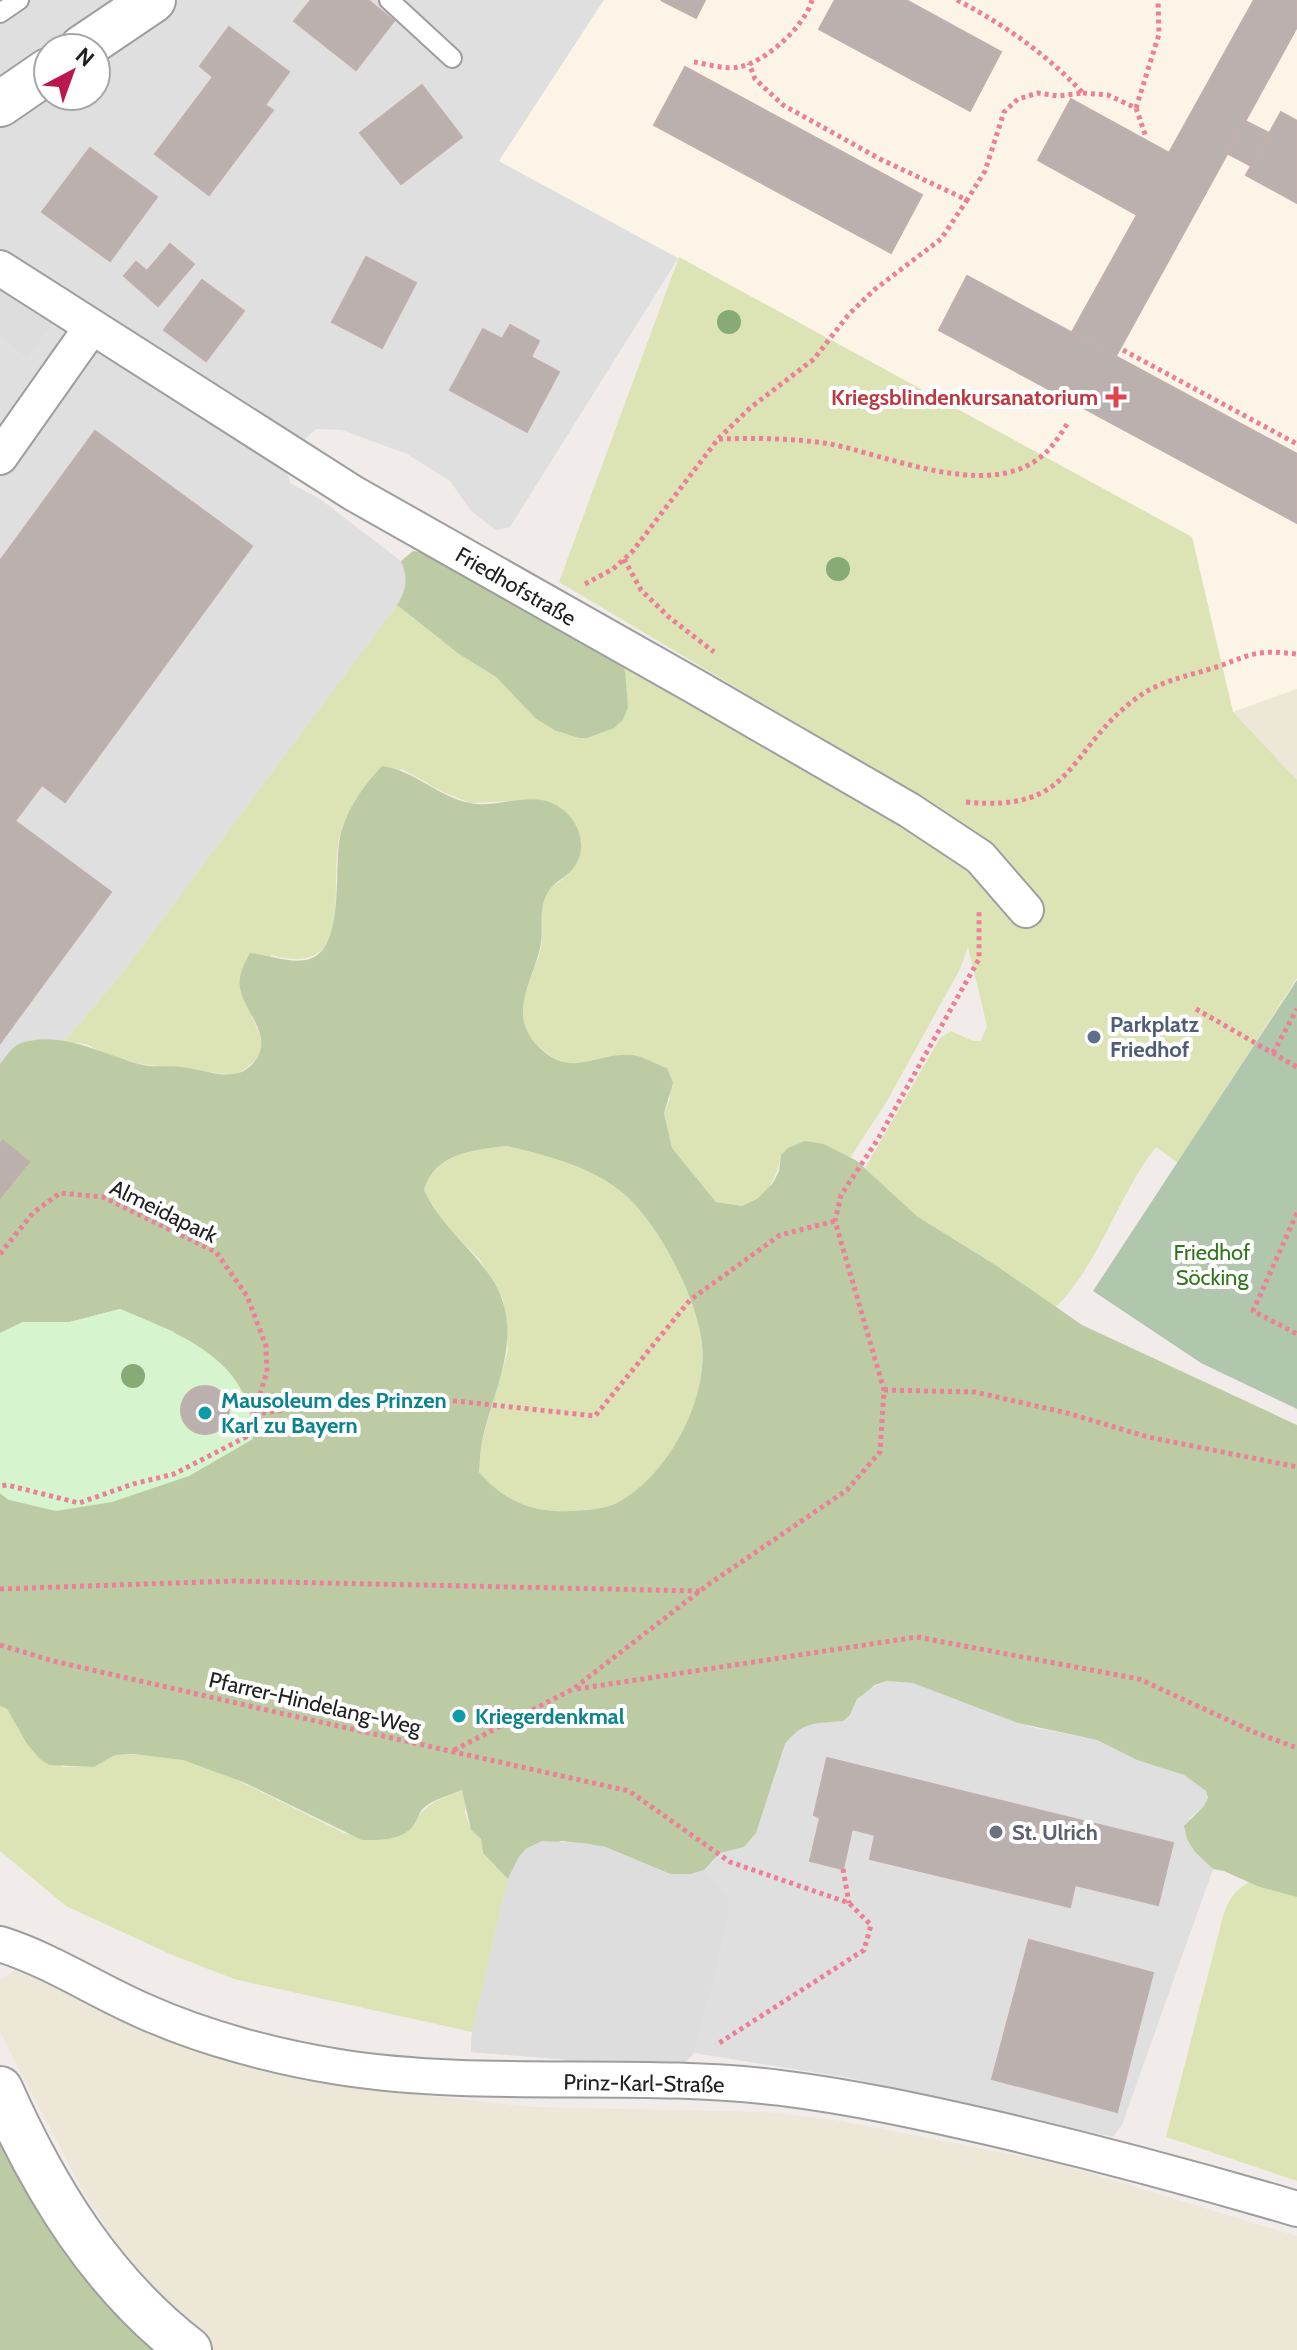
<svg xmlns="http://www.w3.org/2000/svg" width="1297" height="2350" viewBox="0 0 1297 2350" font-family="Cabin,sans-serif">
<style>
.residential{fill:#dfdfdf;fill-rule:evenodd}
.education{fill:#fcf5e7}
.farmland{fill:#ede7d7}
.grass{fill:#dce4b6}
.forest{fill:#bccba3;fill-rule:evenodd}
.cemetery{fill:#b1c7ad}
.park{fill:#d6f4cd}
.parking{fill:#ddd}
.building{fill:#bab1af;stroke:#c1afad;stroke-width:2}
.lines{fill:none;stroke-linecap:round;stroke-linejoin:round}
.service-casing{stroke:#9e9e9e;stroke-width:22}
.minor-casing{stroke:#9e9e9e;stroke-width:38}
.tertiary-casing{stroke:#9e9e9e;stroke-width:48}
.path{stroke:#eb8098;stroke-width:5;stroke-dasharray:4 4;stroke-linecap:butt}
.service{stroke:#fff;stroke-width:18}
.minor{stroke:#fff;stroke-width:34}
.tertiary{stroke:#fff;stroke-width:44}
.tree{fill:#86ab77}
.health-dot{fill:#e0444e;stroke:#fff;stroke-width:3}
.service-dot{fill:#5c6f8a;stroke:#fff;stroke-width:3}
.culture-dot{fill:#0f9aa8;stroke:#fff;stroke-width:3}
.worship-dot{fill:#6b7280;stroke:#fff;stroke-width:3}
.labels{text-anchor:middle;stroke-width:8;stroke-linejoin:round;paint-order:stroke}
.health-label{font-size:22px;font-weight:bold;fill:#be3a42;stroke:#fff;text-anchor:end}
.street-label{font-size:22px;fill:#212121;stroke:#fff}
.service-label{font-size:22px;font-weight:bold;fill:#4e5e75;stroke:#fff;text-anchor:start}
.park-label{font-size:22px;fill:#2f7619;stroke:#fff}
.culture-label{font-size:22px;font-weight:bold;fill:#0d838f;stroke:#fff;text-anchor:start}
.worship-label{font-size:22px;font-weight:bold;fill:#5b616d;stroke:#fff;text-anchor:start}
</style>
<rect width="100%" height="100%" fill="#f1ece9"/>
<path class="residential" d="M 0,0 L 604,0 L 499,161 L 679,257 L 510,527 L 496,530 L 471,511 L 450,481 L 407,454 L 342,430 L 316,429 L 307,437 L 286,466 L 290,483 L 320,499 L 401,561 L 407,576 L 403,597 L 122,973 L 64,1042 L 21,1043 L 0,1064 ZM 48,48 L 96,48 L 96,96 L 48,96 Z
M 887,1681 L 913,1683 L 936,1691 L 1031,1727 L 1097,1740 L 1137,1760 L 1184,1775 L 1206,1791 L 1208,1798 L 1203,1807 L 1190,1818 L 1195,1852 L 1213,1869 L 1122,2125 L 1113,2137 L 850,2078 L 694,2053 L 685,2063 L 659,2061 L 586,2066 L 560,2059 L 471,2052 L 472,2032 L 508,1879 L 644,1863 L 670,1874 L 713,1862 L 720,1853 L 744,1847 L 756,1833 L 785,1744 L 794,1733 L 804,1726 L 821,1721 L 838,1722 L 850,1715 L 857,1699 L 865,1691 Z"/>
<path class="education" d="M 604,0 L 1297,0 L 1297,689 L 1233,712 L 1192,537 L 499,161 Z"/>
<path class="farmland" d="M 1297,689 L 1297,780 L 1233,712 Z
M 15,1970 L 25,1970 L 254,2065 L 403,2093 L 532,2107 L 767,2112 L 835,2120 L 1056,2163 L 1297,2236 L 1297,2350 L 212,2350 L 179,2320 L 128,2261 L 83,2191 L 15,2062 L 0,2032 L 0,1980 Z"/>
<path class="grass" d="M 679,257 L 1192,537 L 1233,712 L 1297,780 L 1297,978 L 1178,1163 L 1156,1147 C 1117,1197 1101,1262 1055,1308 L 994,1264 L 918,1217 L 865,1168 L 940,1038 L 951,1031 L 973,1041 L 981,1041 L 987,1026 L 968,947 L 960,969 L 887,1101 L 850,1158 L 824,1144 L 781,1155 C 778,1175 766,1202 743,1206 C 735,1207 724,1203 716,1202 L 672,1148 L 664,1113 L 670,1098 L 667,1068 C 656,1064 644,1057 632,1056 C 608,1053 586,1070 561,1062 C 554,1059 547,1053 541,1048 C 503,1018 534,981 541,947 C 545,928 536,905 550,888 C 553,885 557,884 560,881 C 575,870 580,858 581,840 L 535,800 L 470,803 L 443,792 L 402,769 C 378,786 353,800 342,828 C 324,876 363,981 271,955 L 251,1016 C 267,1045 266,1058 235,1075 L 140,1064 L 107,1055 L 86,1044 L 64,1042 L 122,973 L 397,605 L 459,654 L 496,677 L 535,718 L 554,730 L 620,661 L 945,851 L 934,805 L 559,582 Z
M 507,1146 C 546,1155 593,1167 624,1194 C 659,1224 697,1298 702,1344 C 708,1400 668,1476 617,1503 C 603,1510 585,1510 570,1511 C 532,1513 503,1500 479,1472 L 481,1444 L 508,1350 L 503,1299 L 480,1260 L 445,1224 L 430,1205 L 424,1190 C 436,1153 473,1150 507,1146 Z
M 0,1706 L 7,1709 L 27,1744 L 63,1767 L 94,1767 L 115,1755 L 156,1754 L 183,1760 L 223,1773 L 346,1834 L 415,1824 C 423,1803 442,1799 462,1790 L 466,1801 L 465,1813 L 471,1830 L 481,1839 L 483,1853 L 508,1879 L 472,2032 L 234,1979 L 170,1954 L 66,1906 L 0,1851 Z
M 1250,1882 L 1297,1897 L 1297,2181 L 1166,2137 L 1222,1920 C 1227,1903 1233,1890 1250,1882 Z"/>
<path class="forest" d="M 413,551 L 432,554 L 620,661 L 625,671 L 627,694 L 628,707 L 623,720 L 614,728 L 587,738 L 579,738 L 554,730 L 535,718 L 496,677 L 459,654 L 397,605 C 407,590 408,577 401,561 Z
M 382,766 C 416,771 438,797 470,803 C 497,809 528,791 554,804 C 578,816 591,847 572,870 C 566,877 555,882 550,889 C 536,908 545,928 540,948 C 533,981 507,1014 537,1045 C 571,1081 594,1052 633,1055 C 644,1057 656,1064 667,1068 L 673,1083 L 664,1113 L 672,1148 L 716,1202 L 742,1206 L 757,1199 L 773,1183 L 779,1171 L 781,1155 L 788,1148 L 805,1141 L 824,1144 L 857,1161 L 918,1217 L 994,1264 L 1082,1325 L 1297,1425 L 1297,1897 L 1257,1886 L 1224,1871 L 1213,1869 L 1195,1852 L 1187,1839 L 1184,1826 L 1203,1807 L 1208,1798 L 1206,1791 L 1184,1775 L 1137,1760 L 1097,1740 L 1018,1723 L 913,1683 L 887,1681 L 875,1685 L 857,1699 L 850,1715 L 843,1721 C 815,1724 804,1720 785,1744 L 756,1833 L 744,1847 L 720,1853 L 704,1870 L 691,1874 L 670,1874 L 605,1847 L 562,1841 L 527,1848 L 519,1857 L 508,1879 L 483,1853 L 481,1839 L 471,1830 L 462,1790 C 450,1795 435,1799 426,1806 C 419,1811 419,1817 415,1823 C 404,1841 381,1840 362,1840 L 243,1782 L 183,1760 L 133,1754 L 115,1755 L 94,1767 L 49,1765 L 40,1759 L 27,1744 L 7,1709 L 0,1706 L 0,1493 L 9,1500 L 174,1332 L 120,1309 L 70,1322 L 23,1322 L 0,1333 L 0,1064 C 7,1056 11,1047 21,1043 C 61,1030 102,1054 139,1064 C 152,1068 167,1065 181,1067 C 207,1069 236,1086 255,1061 C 274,1036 244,1012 240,988 C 238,975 244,964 250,953 C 268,955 288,963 306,960 C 349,952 331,860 342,829 C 350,805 365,784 382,766 ZM 507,1146 C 546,1155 593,1167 624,1194 C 659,1224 697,1298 702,1344 C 708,1400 668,1476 617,1503 C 603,1510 585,1510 570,1511 C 532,1513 503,1500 479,1472 C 480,1462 480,1451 482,1441 C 494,1388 525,1335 494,1282 C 473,1248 440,1226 424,1190 C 435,1153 473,1150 507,1146 Z
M 0,2121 L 63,2248 L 102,2296 L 162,2350 L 0,2350 Z"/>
<path class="cemetery" d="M 1297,980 L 1297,1409 L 1201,1363 L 1093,1291 Z"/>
<path class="park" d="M 120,1309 C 167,1329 228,1350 247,1402 C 251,1413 251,1427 253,1439 L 189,1476 L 112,1502 L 56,1511 L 9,1500 L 0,1493 L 0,1333 L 23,1322 L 70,1322 Z"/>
<path class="parking" d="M 0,268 L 63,309 L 27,358 L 0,336 Z
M 542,1841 L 584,1843 L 605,1847 L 670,1874 L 691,1874 L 704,1870 L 727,1896 L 729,1914 L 712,1985 L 693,2053 L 685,2063 L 659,2061 L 586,2066 L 560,2059 L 471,2052 L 472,2032 L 508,1879 L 519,1857 L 527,1848 Z"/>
<path class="building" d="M 311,0 L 368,0 L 394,21 L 356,70 L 294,21 Z
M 661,0 L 705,0 L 696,18 Z
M 835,0 L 906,0 L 1001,52 L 970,111 L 819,29 Z
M 1254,0 L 1297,0 L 1297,27 L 1116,356 L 1072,332 L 1137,215 L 1038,160 L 1071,99 L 1169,153 Z
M 229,27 L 289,72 L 265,105 L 273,110 L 209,195 L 155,154 L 213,77 L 200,66 Z
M 685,67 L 922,195 L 891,253 L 654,125 Z
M 422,85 L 462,137 L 401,184 L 360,133 Z
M 1281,112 L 1297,121 L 1297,203 L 1246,175 Z
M 1245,121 L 1269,133 L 1251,166 L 1227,153 Z
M 90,148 L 157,197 L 110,261 L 42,212 Z
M 170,244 L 194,264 L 158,306 L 124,276 L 136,262 L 147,271 Z
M 366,257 L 416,283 L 382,348 L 332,322 Z
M 967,276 L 1297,454 L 1297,523 L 939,330 Z
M 202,280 L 244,311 L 206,361 L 164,330 Z
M 510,325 L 539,341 L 531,357 L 559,372 L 527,432 L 450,390 L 483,329 L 502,339 Z
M 95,431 L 252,546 L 65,802 L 42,785 L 15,821 L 111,892 L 0,1043 L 0,561 Z
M 3,1141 L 29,1162 L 0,1198 L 0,1145 Z
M181 1410a24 24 0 1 1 48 0a24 24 0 1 1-48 0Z
M 827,1758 L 1173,1843 L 1158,1905 L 1075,1885 L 1070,1907 L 870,1859 L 875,1835 L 852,1829 L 843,1869 L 810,1861 L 820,1818 L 814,1815 Z
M 1029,1940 L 1153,1973 L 1117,2112 L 992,2079 Z"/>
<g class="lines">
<defs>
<path id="service" d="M 389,0 L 452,58
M 0,13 L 19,0"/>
<path id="minor" d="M 0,268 L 353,493 L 696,687 L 909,810 L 980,857 L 1026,910
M 0,457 L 91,328
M 0,1944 C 51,1960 97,1991 146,2012 C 204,2038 276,2057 339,2067 C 486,2090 635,2070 781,2088 C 853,2097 922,2112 992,2128 C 1095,2152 1196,2179 1297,2209"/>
<path id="tertiary" d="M 82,48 L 153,0
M 0,104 L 48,71
M 0,2089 C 45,2190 101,2282 189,2350"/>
</defs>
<use href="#service" class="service-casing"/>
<use href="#minor" class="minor-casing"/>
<use href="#tertiary" class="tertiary-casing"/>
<path class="path" d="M 957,0 C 1005,25 1046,54 1083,93 L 1058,96 L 1038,93 L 1018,99 L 1004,112 L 985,171 L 967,200
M 694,62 C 707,64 726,70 739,67 C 766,62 805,26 812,0
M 1083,93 L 1108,95 L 1136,108 L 1146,137
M 1136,108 L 1159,34 L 1158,0
M 1123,350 L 1297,444
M 719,439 C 755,438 794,438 830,444 C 887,455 984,499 1038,459 C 1052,449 1060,435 1069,421
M 624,559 L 641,590 L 670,618 L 714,652
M 585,584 L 613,569 L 632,552 L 718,439 L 750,408 L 814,359 L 849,314 L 874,290 L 941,239 L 967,200 L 880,159 L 783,105 L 755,79 L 749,63
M 966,802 C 1075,813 1066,752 1134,700 C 1158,681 1185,677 1213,668 C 1228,664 1244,655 1260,653 C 1272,651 1285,653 1297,654
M 1196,1009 L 1297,1067
M 1273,1053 L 1297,1009
M 1297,1213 L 1253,1311 L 1297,1334
M 0,1254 L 33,1213 L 60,1193 L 103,1197 L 216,1252 L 247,1296 L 266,1346 L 267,1372 L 246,1437 L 174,1474 L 133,1484 L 79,1503 L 7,1485 L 0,1486
M 884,1390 L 975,1392 L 1067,1413 L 1148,1437 L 1297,1467
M 254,1414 L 354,1401 L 437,1399 L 595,1416 L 690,1300 L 780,1235 L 835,1221
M 0,1589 L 232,1581 L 700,1591
M 0,1645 L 53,1661 L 280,1713 L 629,1791 L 730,1862 L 849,1903 L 871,1925 L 864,1950 L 716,2045
M 577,1689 L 917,1637 L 1139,1679 L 1254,1732 L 1297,1748
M 454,1750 L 573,1689 L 709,1584 L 847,1490 L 880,1452 L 884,1390 L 835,1221 L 841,1195 L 878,1139 L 979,959 L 979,910
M 843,1869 L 849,1903"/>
<use href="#service" class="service"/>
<use href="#minor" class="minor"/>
<use href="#tertiary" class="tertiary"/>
</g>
<g class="tree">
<circle cx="729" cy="322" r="12"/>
<circle cx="838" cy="569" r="12"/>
<circle cx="133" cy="1376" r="12"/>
</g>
<path class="health-dot" d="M1112 385h8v8h8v8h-8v8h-8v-8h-8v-8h8z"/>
<circle class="service-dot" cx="1094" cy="1037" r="8"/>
<g class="culture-dot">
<circle cx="205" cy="1413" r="8"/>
<circle cx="459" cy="1716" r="8"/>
</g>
<circle class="worship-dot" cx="996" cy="1832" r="8"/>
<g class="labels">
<g class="health-label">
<text x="1098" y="405">Kriegsblindenkursanatorium</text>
</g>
<g class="street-label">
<text transform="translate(516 586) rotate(30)" y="8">Friedhofstraße</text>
<text transform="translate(164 1211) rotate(26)" y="8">Almeidapark</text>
<text transform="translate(315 1703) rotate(13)" y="8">Pfarrer-Hindelang-Weg</text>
<text transform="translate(644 2083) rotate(1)" y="8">Prinz-Karl-Straße</text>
</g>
<g class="service-label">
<text x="1110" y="1032">Parkplatz<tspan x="1110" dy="25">Friedhof</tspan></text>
</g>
<g class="park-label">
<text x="1212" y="1260">Friedhof<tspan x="1212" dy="25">Söcking</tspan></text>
</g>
<g class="culture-label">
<text x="221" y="1408">Mausoleum des Prinzen<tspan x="221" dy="25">Karl zu Bayern</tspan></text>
<text x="475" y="1724">Kriegerdenkmal</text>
</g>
<g class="worship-label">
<text x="1012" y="1840">St. Ulrich</text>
</g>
</g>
<g transform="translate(72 72) rotate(41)"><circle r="38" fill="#ffffff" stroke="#a6a6a6" stroke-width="2"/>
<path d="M0-6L14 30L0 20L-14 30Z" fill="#bc174d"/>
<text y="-12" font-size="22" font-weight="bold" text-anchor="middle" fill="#212121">N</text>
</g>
</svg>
